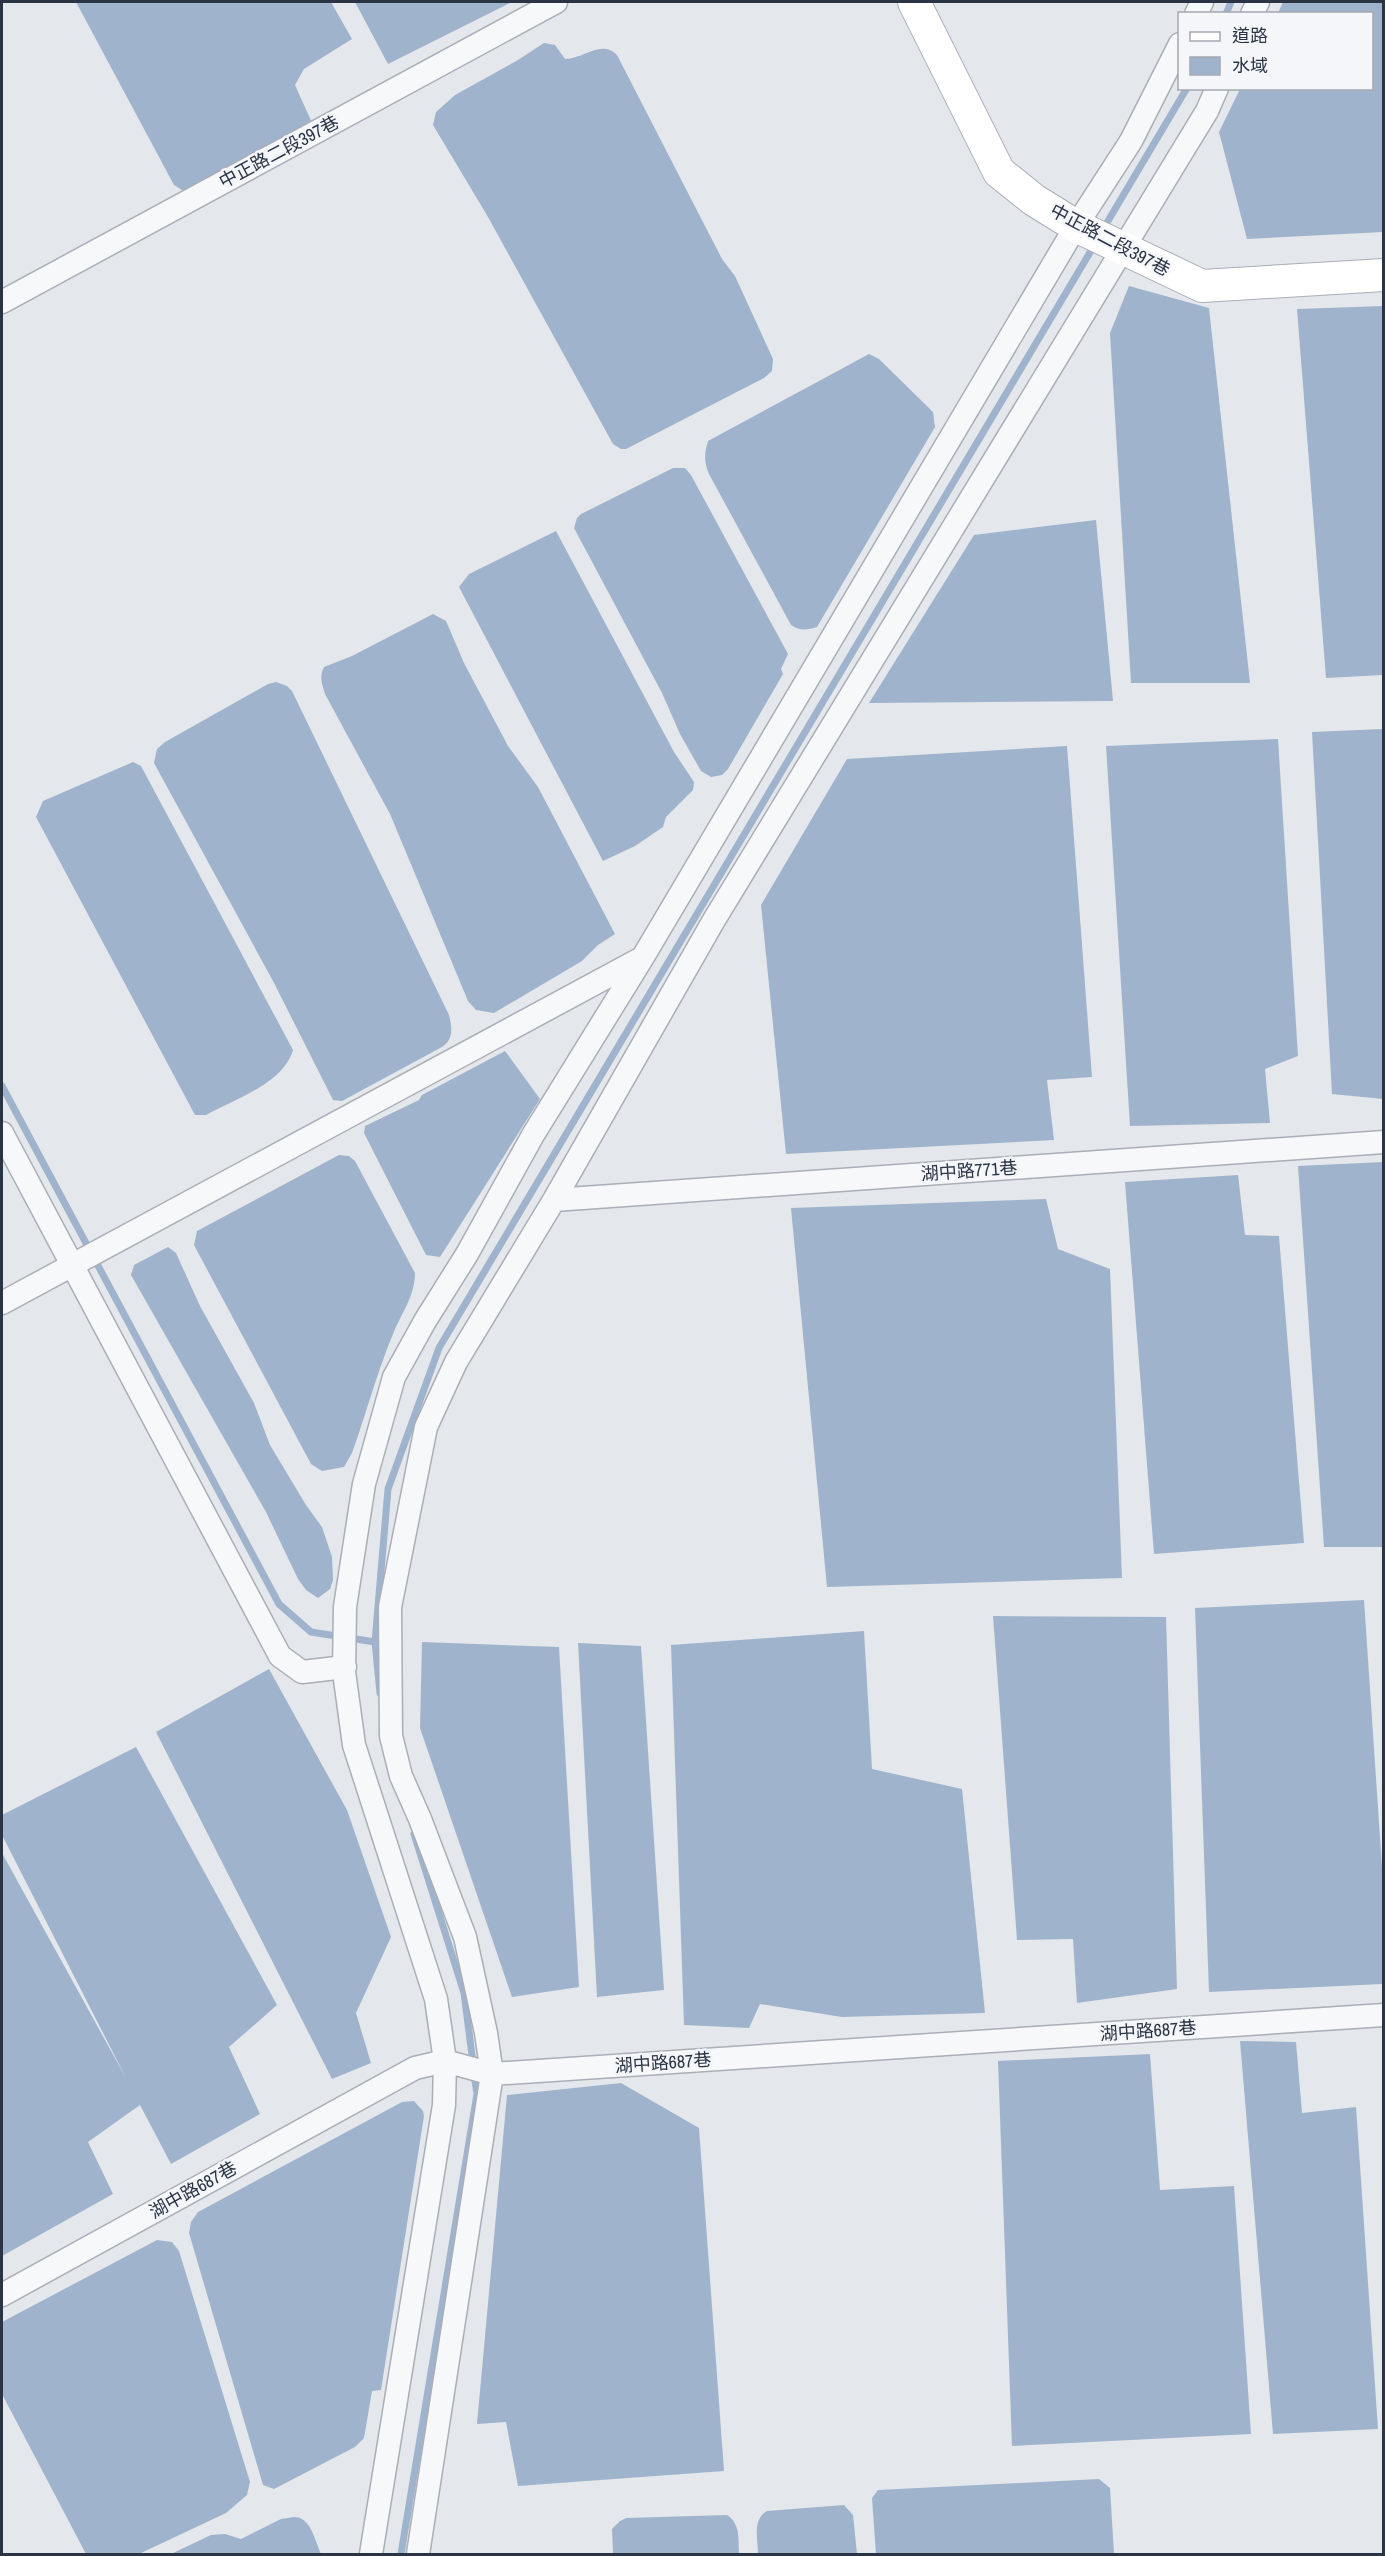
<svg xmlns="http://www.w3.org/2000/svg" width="1385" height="2556" viewBox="0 0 1385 2556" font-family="'Archivo Narrow','Noto Sans TC',sans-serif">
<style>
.water{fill:#9fb4cc}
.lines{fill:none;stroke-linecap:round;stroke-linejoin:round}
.stream{stroke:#9fb4cc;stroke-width:7}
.street-casing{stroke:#a9aeb7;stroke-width:25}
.secondary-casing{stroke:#a9aeb7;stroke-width:34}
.street{stroke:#f7f8fa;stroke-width:22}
.secondary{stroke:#fff;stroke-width:32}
.labels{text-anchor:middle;stroke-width:5;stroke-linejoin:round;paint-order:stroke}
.street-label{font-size:18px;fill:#2b3445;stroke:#f4f6f9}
</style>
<rect width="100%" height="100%" fill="#e4e7ec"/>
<path class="water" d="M 76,2 L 331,2 L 352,39 L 304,69 L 295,85 L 313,125 L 191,189 L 182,190 L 174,185 Z
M 355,2 L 512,2 L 388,64 Z
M 1283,2 L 1383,2 L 1383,232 L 1247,239 L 1219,132 L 1240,89 L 1372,88 L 1372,14 L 1278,13 Z
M 544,43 L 555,45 L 565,59 C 584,59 601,39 617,55 L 722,259 L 735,276 L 773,359 L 772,371 L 764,378 L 626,449 L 621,449 L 613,444 L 488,217 L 433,125 L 436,112 L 455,95 L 518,60 Z
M 1129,286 L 1209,308 L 1250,683 L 1131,683 L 1110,333 Z
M 1383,306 L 1383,675 L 1326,678 L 1297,309 Z
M 869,354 L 879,359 L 933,412 L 935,427 L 817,627 C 808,630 799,631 791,625 L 709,474 C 704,462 704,454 708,441 Z
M 673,468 L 685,468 L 691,475 L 788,654 L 781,669 L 783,674 L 728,769 L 722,775 L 711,777 L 701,771 L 680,734 L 662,693 L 574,528 L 577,518 L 581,514 Z
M 1096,520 L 1113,701 L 869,703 L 974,535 Z
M 556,531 L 674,752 L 694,782 L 693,790 L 666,817 L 663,827 L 635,846 L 603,861 L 459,587 L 469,574 Z
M 433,614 L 446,621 L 464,663 L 508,746 L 538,787 L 615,934 L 598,945 L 582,961 L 494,1013 L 476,1010 L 468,1001 L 390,814 L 325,694 C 322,684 319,677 324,667 L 352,656 Z
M 276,682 L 287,686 L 292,691 L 449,1015 C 452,1027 454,1039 442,1047 L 342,1101 L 333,1100 L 273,981 L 154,763 L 157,749 L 165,742 L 268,684 Z
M 1383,729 L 1384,729 L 1383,1099 L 1332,1094 L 1312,732 Z
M 1278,739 L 1298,1056 L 1265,1069 L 1270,1123 L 1130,1126 L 1106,746 Z
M 1067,746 L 1092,1077 L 1047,1080 L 1054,1140 L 786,1154 L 761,905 L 847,759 Z
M 133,762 L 141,766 L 293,1050 C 283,1084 235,1099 206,1115 L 195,1115 L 36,817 L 43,801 Z
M 505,1051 L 540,1099 L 440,1257 L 426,1255 L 364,1133 L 365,1126 L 419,1100 L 422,1095 Z
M 339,1155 L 349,1156 L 355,1161 L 415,1273 C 415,1296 401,1314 393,1334 C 377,1372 366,1414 352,1453 L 344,1467 L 322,1471 L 311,1464 L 194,1245 L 197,1231 Z
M 1383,1162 L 1383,1547 L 1324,1547 L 1298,1166 Z
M 1238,1175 L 1245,1235 L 1279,1236 L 1304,1543 L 1154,1554 L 1125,1182 Z
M 1046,1199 L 1058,1249 L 1110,1269 L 1122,1578 L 827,1587 L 791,1208 Z
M 168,1247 L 176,1253 L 200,1306 L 254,1403 L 270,1445 L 306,1505 L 322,1527 L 332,1557 L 333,1580 L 330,1589 L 318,1598 L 306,1590 L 298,1579 L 266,1512 L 131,1275 L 134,1265 Z
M 1364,1600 L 1383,1882 L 1383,1984 L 1209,1992 L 1195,1608 Z
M 993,1616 L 1166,1617 L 1177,1989 L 1077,2003 L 1073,1939 L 1017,1940 Z
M 864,1631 L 872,1769 L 962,1789 L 985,2013 L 842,2017 L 760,2004 L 749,2028 L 684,2025 L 671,1645 Z
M 422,1642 L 559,1647 L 579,1987 L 512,1997 L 420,1728 Z
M 578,1643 L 641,1646 L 664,1990 L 597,1997 Z
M 269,1669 L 347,1810 L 391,1937 L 356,2013 L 371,2063 L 332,2079 L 156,1732 Z
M 136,1747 L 277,2005 L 229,2047 L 260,2114 L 171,2164 L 140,2105 L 88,2142 L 113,2194 L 2,2256 L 2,1853 L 126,2078 L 2,1835 L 2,1815 Z
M 1240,2041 L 1296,2042 L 1302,2113 L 1356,2107 L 1378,2429 L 1273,2434 Z
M 1150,2054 L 1160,2190 L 1234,2186 L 1251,2434 L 1012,2446 L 998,2061 Z
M 621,2083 L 699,2128 L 724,2471 L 518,2486 L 506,2422 L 477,2424 L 507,2095 Z
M 414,2101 L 423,2111 L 424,2116 L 381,2390 L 372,2391 L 364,2438 L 355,2447 L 274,2489 L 263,2485 L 189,2233 L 191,2222 L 198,2212 L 402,2102 Z
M 157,2240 L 172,2242 L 179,2251 L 250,2482 L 247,2495 L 226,2513 L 139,2554 L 86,2554 L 2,2394 L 2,2322 Z
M 1099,2479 L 1110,2488 L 1114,2554 L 876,2554 L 872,2498 L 878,2490 Z
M 844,2505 L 853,2515 L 857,2554 L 758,2554 C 758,2540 752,2519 767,2511 Z
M 727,2515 C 741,2524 738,2540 739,2554 L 613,2554 L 612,2529 L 620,2521 L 626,2518 Z
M 294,2517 C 311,2517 315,2541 321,2554 L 171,2554 L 211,2535 L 225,2534 L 241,2539 L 281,2519 Z"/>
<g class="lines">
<path class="stream" d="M 1226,14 L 1231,2
M 1102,231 L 1187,88
M 2,1086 L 279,1604 L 311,1632 L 375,1642
M 380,1693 L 375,1642 L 388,1489 L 439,1348 L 1095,244
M 414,1834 L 464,1993 L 473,2063
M 401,2554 L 477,2094 L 474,2074"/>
<defs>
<path id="street" d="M 1196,14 L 1202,2
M 1252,14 L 1258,2
M 2,302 L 556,2
M 2,1133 L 280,1656 L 302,1672 L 345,1667
M 554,1200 L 1384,1142
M 2,1303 L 642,958
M 2,2295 L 415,2068 L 445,2061 L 492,2074 L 1384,2015
M 371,2554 L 444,2105 L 445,2061 L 436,1999 L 354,1745 L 344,1672 L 345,1607 L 364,1484 L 394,1377 L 425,1321 L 467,1254 L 533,1135 L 643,957 L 1076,226 L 1131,141 L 1180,44
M 418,2554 L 492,2074 L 486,2033 L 465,1937 L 420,1819 L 401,1776 L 391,1736 L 390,1607 L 426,1427 L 456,1362 L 554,1200 L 714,920 L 1207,111 L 1217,88"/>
<path id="secondary" d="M 914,2 L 999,172 L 1034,200 L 1076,226 L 1202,286 L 1384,275"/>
</defs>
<use href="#street" class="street-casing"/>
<use href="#secondary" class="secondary-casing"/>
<use href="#street" class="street"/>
<use href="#secondary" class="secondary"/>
</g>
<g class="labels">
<g class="street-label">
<text transform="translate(279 152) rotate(-28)" y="6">中正路二段397巷</text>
<text transform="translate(1110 240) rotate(28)" y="6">中正路二段397巷</text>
<text transform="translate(969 1171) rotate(-4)" y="6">湖中路771巷</text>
<text transform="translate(1148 2031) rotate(-4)" y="6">湖中路687巷</text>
<text transform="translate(663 2063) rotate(-4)" y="6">湖中路687巷</text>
<text transform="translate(193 2190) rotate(-29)" y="6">湖中路687巷</text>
</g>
</g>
<rect width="1385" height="2556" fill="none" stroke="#2b3445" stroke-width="6"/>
<rect x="1178" y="12" width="195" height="78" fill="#f4f6f9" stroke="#a4a8b1" stroke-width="1.5"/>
<rect x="1190" y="32" width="30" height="9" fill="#ffffff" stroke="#a4a8b1" stroke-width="1.5"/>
<text x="1232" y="42" font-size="18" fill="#2b3445">道路</text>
<rect x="1190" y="57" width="30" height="18" fill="#9fb4cc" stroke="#a4a8b1" stroke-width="1.5"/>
<text x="1232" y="72" font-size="18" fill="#2b3445">水域</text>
</svg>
